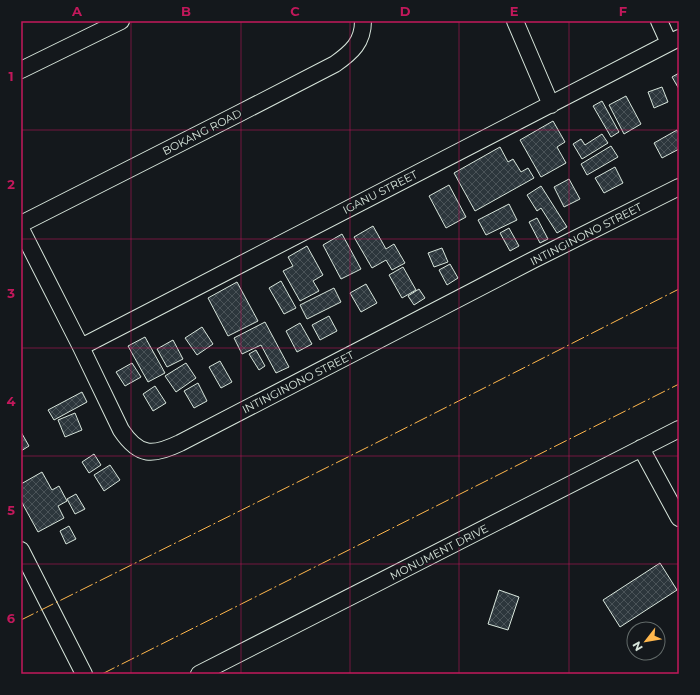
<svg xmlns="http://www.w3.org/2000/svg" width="700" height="695" viewBox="0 0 700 695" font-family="Montserrat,sans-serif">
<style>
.building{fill:url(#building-cross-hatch);stroke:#d8e6dc}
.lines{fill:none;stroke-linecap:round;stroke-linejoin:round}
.minor-casing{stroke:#d8e6dc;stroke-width:18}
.minor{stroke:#14181c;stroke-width:16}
.power{stroke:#ffb74d;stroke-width:1;stroke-dasharray:14 3 2 3;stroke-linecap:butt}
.grid{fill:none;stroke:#c2185b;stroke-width:1;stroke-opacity:0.55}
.labels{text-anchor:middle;stroke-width:3;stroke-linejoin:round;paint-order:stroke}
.street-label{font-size:11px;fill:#d8e6dc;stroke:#14181c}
.neatline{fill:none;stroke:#c2185b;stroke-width:1.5}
.grid-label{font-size:13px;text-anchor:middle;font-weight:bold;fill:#c2185b}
</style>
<defs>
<pattern id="building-cross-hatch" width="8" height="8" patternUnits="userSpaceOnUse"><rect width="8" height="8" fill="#2c363c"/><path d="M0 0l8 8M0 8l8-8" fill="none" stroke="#4a5358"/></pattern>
</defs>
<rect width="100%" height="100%" fill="#14181c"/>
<path class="building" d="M 679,73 L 679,89 L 672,77 Z
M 662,87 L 668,102 L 654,108 L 648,92 Z
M 626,96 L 641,124 L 624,134 L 609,105 Z
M 602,101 L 619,132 L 611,137 L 593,106 Z
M 553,121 L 565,142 L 557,147 L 566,163 L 541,177 L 520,140 Z
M 677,130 L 679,134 L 679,149 L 662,158 L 654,143 Z
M 602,134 L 608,143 L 582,159 L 573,144 L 581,139 L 585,145 Z
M 611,146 L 618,157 L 587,175 L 581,164 Z
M 500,147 L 508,162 L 513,159 L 521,172 L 528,168 L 534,178 L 475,211 L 454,173 Z
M 615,167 L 623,183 L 604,193 L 595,178 Z
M 569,179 L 580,199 L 564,207 L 554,187 Z
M 449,185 L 466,217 L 446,228 L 429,196 Z
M 541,186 L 567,227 L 557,233 L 541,208 L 537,211 L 527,195 Z
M 509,204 L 517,220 L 486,235 L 478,220 Z
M 537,218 L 548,239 L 540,243 L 529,222 Z
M 373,226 L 386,249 L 394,244 L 405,263 L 392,270 L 386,260 L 372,268 L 354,237 Z
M 509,228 L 519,246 L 510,251 L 500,233 Z
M 342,234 L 361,269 L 341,279 L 323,245 Z
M 307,246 L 323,275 L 313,281 L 319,291 L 300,301 L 283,271 L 293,266 L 288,257 Z
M 442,248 L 448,262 L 434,267 L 428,253 Z
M 450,264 L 458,278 L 447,285 L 439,270 Z
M 403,267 L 416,290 L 402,298 L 389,275 Z
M 281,281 L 296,308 L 284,314 L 269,288 Z
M 237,282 L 258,321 L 228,336 L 208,298 Z
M 366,284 L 377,303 L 361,312 L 350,293 Z
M 334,288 L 341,302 L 307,319 L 300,305 Z
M 419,289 L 425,298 L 414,305 L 408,296 Z
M 329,316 L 337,331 L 320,340 L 312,325 Z
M 265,322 L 289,367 L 276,373 L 261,345 L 242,354 L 234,338 Z
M 300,323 L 312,344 L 297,352 L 286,331 Z
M 202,327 L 213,344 L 197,355 L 185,338 Z
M 145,337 L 165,373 L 148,382 L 128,346 Z
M 173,340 L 183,359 L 167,367 L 157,349 Z
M 256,350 L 265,366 L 259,370 L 249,354 Z
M 220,361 L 232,382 L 221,388 L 209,367 Z
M 132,363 L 141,377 L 125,386 L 116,372 Z
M 186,363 L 196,378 L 176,392 L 165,376 Z
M 198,383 L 207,401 L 194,408 L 184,391 Z
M 155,386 L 166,403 L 153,411 L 143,394 Z
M 82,392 L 87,402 L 54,420 L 48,410 Z
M 75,413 L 82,430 L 65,437 L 58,420 Z
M 21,432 L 29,446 L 21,451 Z
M 94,454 L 101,465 L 89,473 L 82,462 Z
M 110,465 L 120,480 L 104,491 L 94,475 Z
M 42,472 L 52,490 L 59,486 L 67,501 L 58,506 L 64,518 L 38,532 L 21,501 L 21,484 Z
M 76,494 L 85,509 L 75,514 L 67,499 Z
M 69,526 L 76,539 L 66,544 L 60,531 Z
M 660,563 L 677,590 L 620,627 L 603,600 Z
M 499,590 L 519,597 L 508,630 L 488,624 Z"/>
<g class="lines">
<defs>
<path id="minor" d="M 515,21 L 551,105
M 659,21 L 669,43
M 21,70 L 121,21
M 21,224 L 238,114 L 335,64 C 352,52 363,42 363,21
M 21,229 L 81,347 L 121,430 C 139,457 153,456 180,443 L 533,260 L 679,187
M 81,347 L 679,38
M 641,448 L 679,518
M 21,550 L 84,674
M 199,674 L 679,429"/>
</defs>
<use href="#minor" class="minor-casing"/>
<use href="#minor" class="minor"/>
<path class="power" d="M 21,620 L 370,446 L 679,289
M 102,674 L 679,384"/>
</g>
<path class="grid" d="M 131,21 L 131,674M 241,21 L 241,674M 350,21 L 350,674M 459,21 L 459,674M 569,21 L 569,674M 21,130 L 679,130M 21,239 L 679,239M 21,348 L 679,348M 21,456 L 679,456M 21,564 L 679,564"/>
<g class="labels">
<g class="street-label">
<text transform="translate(202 132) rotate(-27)" y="4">BOKANG ROAD</text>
<text transform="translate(380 192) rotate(-27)" y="4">IGANU STREET</text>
<text transform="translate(586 234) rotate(-27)" y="4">INTINGINONO STREET</text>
<text transform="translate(298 382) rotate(-27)" y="4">INTINGINONO STREET</text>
<text transform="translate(439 552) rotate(-27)" y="4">MONUMENT DRIVE</text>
</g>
</g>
<rect width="700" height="695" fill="none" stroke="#14181c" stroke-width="44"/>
<g transform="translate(646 641) rotate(239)"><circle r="19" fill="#14181c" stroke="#626a69"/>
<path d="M0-3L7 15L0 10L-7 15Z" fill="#ffb74d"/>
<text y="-6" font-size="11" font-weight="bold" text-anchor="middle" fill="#d8e6dc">N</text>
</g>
<rect x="22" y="22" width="656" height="651" class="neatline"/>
<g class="grid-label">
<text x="77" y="16">A</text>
<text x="186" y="16">B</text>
<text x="295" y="16">C</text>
<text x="405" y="16">D</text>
<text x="514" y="16">E</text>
<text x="623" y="16">F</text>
<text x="11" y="81">1</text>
<text x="11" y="189">2</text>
<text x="11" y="298">3</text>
<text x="11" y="406">4</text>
<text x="11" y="515">5</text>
<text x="11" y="623">6</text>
</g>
</svg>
